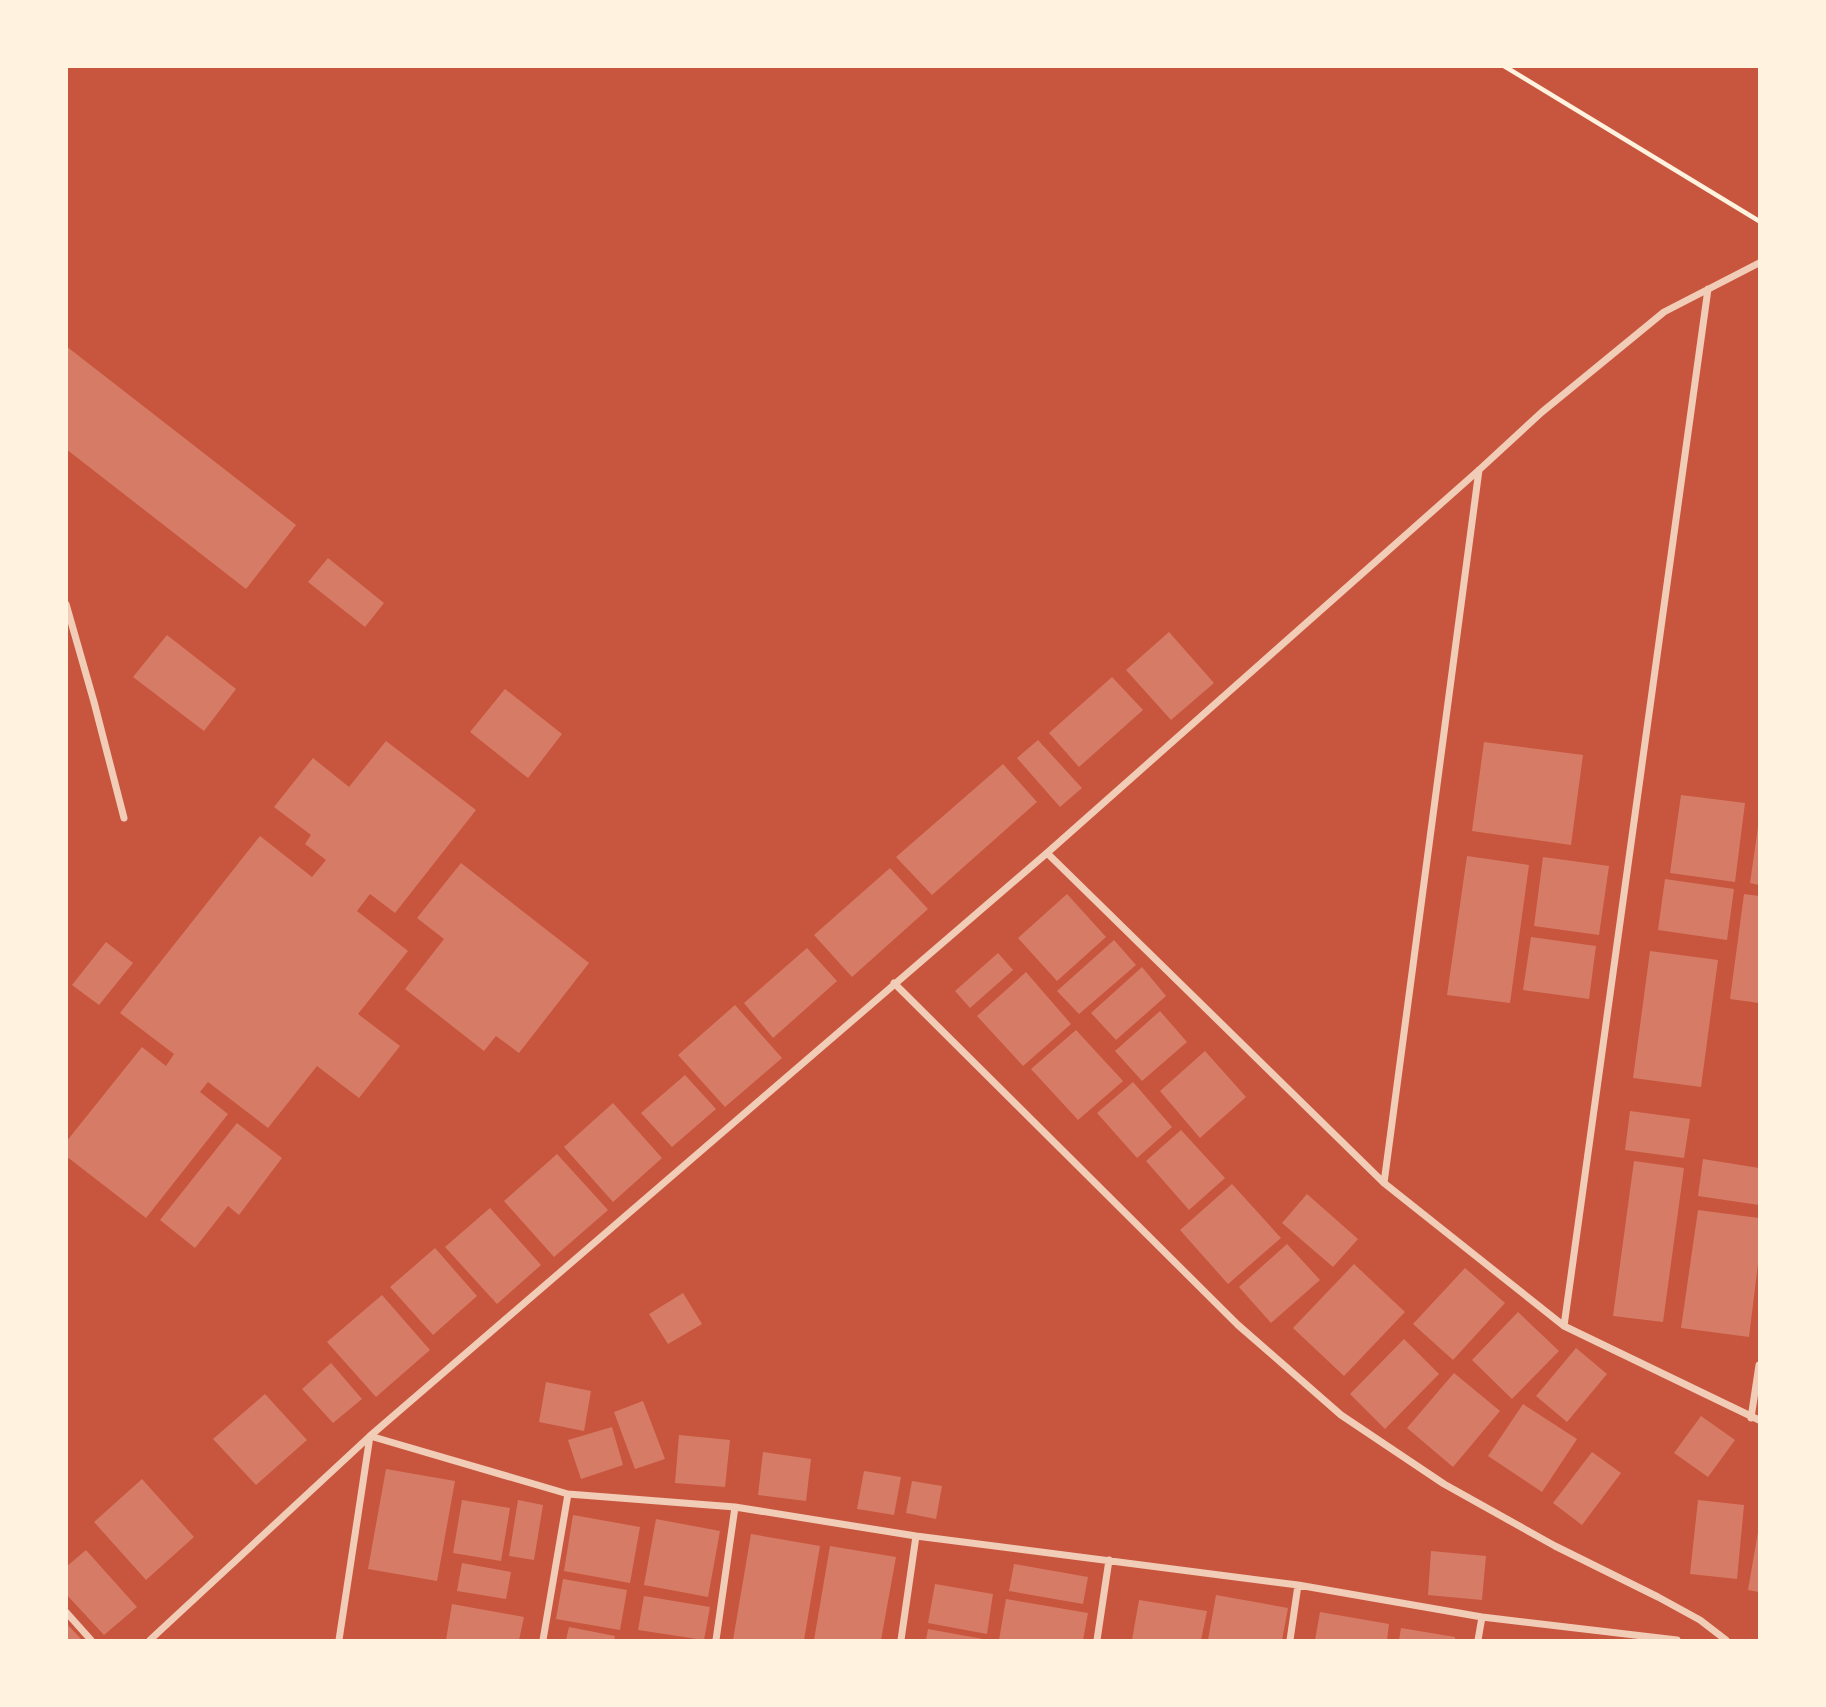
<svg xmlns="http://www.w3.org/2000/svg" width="1826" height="1707" viewBox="0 0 1826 1707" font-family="Roboto,sans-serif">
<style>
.building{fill:#d67c66}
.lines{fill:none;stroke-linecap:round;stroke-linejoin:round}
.path{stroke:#fff3e0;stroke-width:4.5}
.minor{stroke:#f1ccb7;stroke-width:7}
</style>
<rect width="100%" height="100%" fill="#c8553d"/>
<path class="building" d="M 66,346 L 296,525 L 246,589 L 66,449 Z
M 328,558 L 384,603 L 365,627 L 308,582 Z
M 1169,632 L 1214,683 L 1171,720 L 1126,670 Z
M 167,635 L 236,689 L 204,731 L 133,677 Z
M 1112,677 L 1143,710 L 1079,767 L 1049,733 Z
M 505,689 L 562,734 L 528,778 L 470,732 Z
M 1038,740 L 1082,788 L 1060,807 L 1017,758 Z
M 386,741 L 476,810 L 395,913 L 370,894 L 357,911 L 408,951 L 358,1014 L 400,1046 L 359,1098 L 317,1066 L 268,1128 L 208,1082 L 200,1092 L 228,1114 L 146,1218 L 66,1156 L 66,1142 L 142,1047 L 166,1066 L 174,1054 L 120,1013 L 260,836 L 312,877 L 326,860 L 305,844 L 311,835 L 274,807 L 313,758 L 349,787 Z
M 1484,742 L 1583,755 L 1571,845 L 1472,831 Z
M 1003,764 L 1037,802 L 932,895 L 896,857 Z
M 1681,795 L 1745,803 L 1735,882 L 1670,873 Z
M 1758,827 L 1759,827 L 1759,885 L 1750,883 Z
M 1467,856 L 1529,865 L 1510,1003 L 1447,995 Z
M 1543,857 L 1609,866 L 1599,935 L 1534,926 Z
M 461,863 L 589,963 L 519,1053 L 496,1036 L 484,1051 L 405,989 L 444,939 L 417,918 Z
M 890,868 L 928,909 L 852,977 L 814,935 Z
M 1665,879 L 1734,889 L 1727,940 L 1658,930 Z
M 1067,894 L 1106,937 L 1057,981 L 1018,938 Z
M 1744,894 L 1759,896 L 1759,1003 L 1730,999 Z
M 1531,937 L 1596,946 L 1589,999 L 1523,990 Z
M 1114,940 L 1136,965 L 1079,1014 L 1057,991 Z
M 106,942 L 133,963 L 99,1005 L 72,985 Z
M 807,948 L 837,981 L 773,1038 L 744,1003 Z
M 1650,951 L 1718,960 L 1701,1087 L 1633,1078 Z
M 998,953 L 1013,970 L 970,1008 L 955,991 Z
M 1142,967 L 1166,996 L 1116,1040 L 1091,1013 Z
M 1026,972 L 1071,1024 L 1023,1066 L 977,1016 Z
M 735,1005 L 782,1058 L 725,1107 L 678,1055 Z
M 1160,1011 L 1187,1042 L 1142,1081 L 1115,1051 Z
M 1076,1030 L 1123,1081 L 1078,1120 L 1031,1069 Z
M 1205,1051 L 1246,1097 L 1200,1138 L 1160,1091 Z
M 685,1075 L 716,1109 L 672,1147 L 641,1113 Z
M 1133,1082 L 1172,1127 L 1137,1158 L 1097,1113 Z
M 613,1103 L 662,1158 L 613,1202 L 564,1147 Z
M 1630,1111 L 1690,1119 L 1684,1158 L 1625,1150 Z
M 237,1123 L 282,1158 L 239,1215 L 228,1206 L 195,1248 L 160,1220 Z
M 1181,1130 L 1225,1178 L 1189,1210 L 1146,1161 Z
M 557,1154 L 608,1210 L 554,1257 L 504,1201 Z
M 1703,1159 L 1759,1168 L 1759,1205 L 1698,1196 Z
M 1634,1161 L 1684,1168 L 1663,1322 L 1613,1316 Z
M 1232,1184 L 1281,1238 L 1228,1284 L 1180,1230 Z
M 1307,1194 L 1358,1239 L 1333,1267 L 1282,1223 Z
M 490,1208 L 541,1265 L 497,1304 L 445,1247 Z
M 1698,1210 L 1759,1218 L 1759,1256 L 1749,1337 L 1681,1328 Z
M 1287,1244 L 1320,1280 L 1271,1323 L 1239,1287 Z
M 435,1248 L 477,1296 L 433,1335 L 390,1287 Z
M 1354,1264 L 1405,1312 L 1344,1376 L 1293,1328 Z
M 1465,1268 L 1505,1303 L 1453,1360 L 1413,1324 Z
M 683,1293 L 702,1324 L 668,1344 L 649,1314 Z
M 382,1295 L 430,1350 L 376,1397 L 327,1342 Z
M 1518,1312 L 1559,1351 L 1512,1399 L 1472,1360 Z
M 1404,1339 L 1439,1374 L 1385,1429 L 1350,1394 Z
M 1576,1348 L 1607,1374 L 1567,1422 L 1536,1396 Z
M 331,1363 L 362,1399 L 333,1423 L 302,1389 Z
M 1454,1373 L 1500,1411 L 1453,1467 L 1407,1428 Z
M 546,1382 L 591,1391 L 584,1431 L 539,1422 Z
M 265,1394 L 307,1440 L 256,1485 L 213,1439 Z
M 643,1401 L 665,1459 L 635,1469 L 614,1412 Z
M 1523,1404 L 1577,1439 L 1542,1492 L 1488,1456 Z
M 1701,1416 L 1735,1440 L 1708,1477 L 1674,1453 Z
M 612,1427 L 623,1465 L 581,1479 L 568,1440 Z
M 679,1435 L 730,1440 L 725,1487 L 675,1483 Z
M 763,1452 L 811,1459 L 806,1501 L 758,1495 Z
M 1592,1452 L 1621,1473 L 1582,1525 L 1553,1503 Z
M 386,1469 L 455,1481 L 437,1581 L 368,1569 Z
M 864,1471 L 901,1477 L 894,1515 L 857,1509 Z
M 142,1479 L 194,1537 L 146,1580 L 94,1522 Z
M 912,1481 L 942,1486 L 936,1519 L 906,1513 Z
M 462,1500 L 510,1508 L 501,1561 L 453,1553 Z
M 518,1500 L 543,1505 L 534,1560 L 509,1556 Z
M 1698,1500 L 1744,1505 L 1737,1579 L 1690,1574 Z
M 573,1515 L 640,1527 L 630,1583 L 564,1571 Z
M 656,1519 L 720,1531 L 708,1597 L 644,1585 Z
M 1758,1532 L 1759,1532 L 1759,1592 L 1748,1590 Z
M 751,1534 L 820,1546 L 804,1640 L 733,1640 Z
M 830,1546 L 896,1557 L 881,1640 L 814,1640 Z
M 86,1550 L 137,1607 L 104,1635 L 66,1594 L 66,1567 Z
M 1431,1551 L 1486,1556 L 1482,1600 L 1428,1595 Z
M 462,1563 L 511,1572 L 506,1599 L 457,1591 Z
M 1014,1564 L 1088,1577 L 1083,1604 L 1009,1591 Z
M 563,1579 L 627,1590 L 620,1630 L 556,1619 Z
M 935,1584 L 993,1594 L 987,1634 L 928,1623 Z
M 1216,1595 L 1288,1608 L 1282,1640 L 1208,1640 Z
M 644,1596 L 710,1607 L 704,1640 L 638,1630 Z
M 1006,1599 L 1088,1613 L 1083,1640 L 999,1640 Z
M 1139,1600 L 1207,1611 L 1201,1640 L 1132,1640 Z
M 452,1604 L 524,1617 L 519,1640 L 446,1640 Z
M 1320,1612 L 1389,1624 L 1387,1640 L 1315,1640 Z
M 66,1623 L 82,1640 L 66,1640 Z
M 569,1627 L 615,1636 L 614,1640 L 566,1640 Z
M 1401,1628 L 1455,1637 L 1455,1640 L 1399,1640 Z
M 928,1629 L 983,1639 L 983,1640 L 926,1640 Z"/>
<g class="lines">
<path class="path" d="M 1504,66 L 1759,221"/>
<path class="minor" d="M 66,604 L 94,702 L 124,818
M 1047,853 L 1384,1183 L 1564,1326 L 1759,1420
M 894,983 L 1238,1325 L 1341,1415 L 1444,1484 L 1555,1546 L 1658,1597 L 1700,1620 L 1726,1640
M 1384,1183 L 1479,470
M 1564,1326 L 1708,289
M 1751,1418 L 1759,1365
M 66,1612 L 91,1640
M 150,1640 L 370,1436 L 1047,853 L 1479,470 L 1542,412 L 1664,312 L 1759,263
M 339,1640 L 370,1436 L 568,1494 L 735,1507 L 916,1536 L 1298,1585 L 1482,1617 L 1677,1640
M 543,1640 L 568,1494
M 716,1640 L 735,1507
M 901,1640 L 916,1536
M 1097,1640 L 1109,1560
M 1290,1640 L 1298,1585
M 1478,1640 L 1482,1617"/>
</g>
<rect width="1826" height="1707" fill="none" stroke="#fff3e0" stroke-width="136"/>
</svg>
